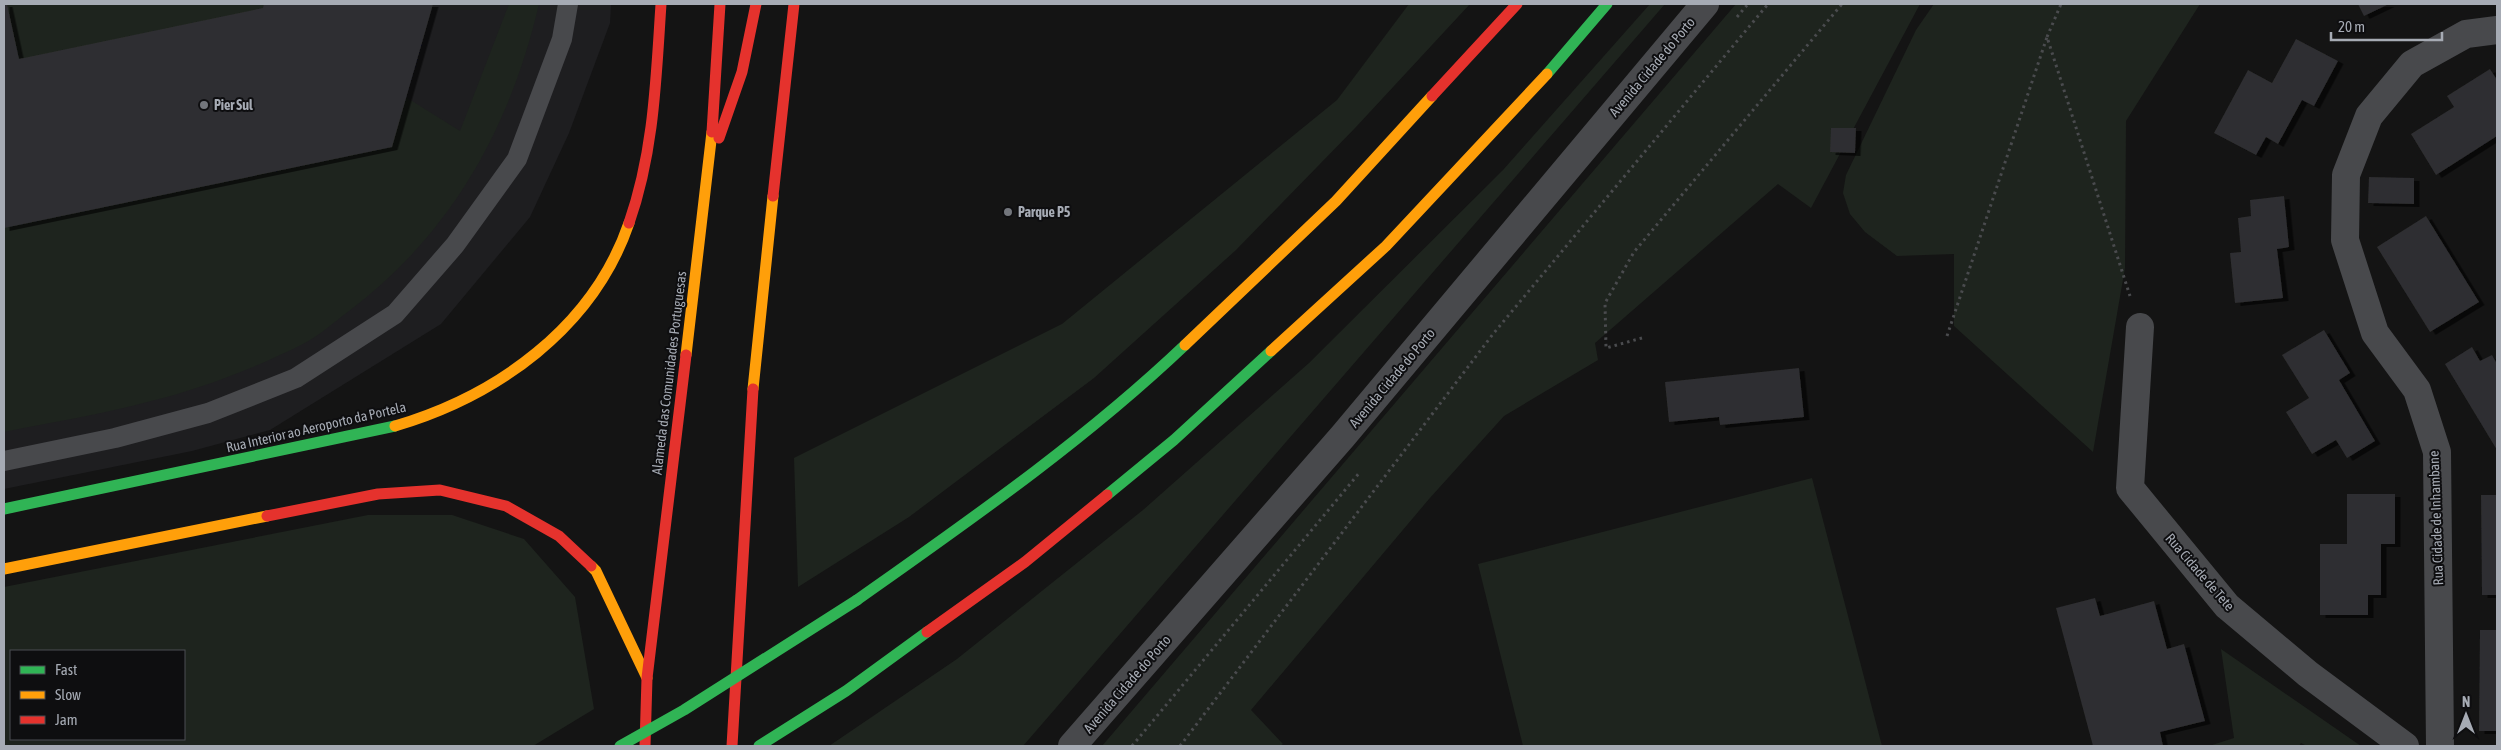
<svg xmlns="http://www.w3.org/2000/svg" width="2501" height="750" viewBox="0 0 2501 750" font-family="'Asap Condensed',sans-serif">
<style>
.built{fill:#1e1e20}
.green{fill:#1e241e;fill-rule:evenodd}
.building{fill:#2e2e30;filter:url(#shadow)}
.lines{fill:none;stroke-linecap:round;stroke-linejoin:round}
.path{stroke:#4a4b4e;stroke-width:3;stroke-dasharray:2.5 4;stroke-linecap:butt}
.lane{stroke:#48494c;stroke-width:20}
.street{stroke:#48494c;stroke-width:28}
.fast{stroke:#30b455;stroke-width:11}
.slow{stroke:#ff9f0a;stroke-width:11}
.jam{stroke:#e5322d;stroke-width:11}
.fast-bridge{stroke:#30b455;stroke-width:11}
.poi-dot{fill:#73767c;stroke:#0e0e10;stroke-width:2}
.labels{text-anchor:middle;stroke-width:4;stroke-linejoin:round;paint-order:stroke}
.street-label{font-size:14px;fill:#a6abb4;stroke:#0e0e10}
.poi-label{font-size:14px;font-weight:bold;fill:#a6abb4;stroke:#0e0e10;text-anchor:start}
</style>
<defs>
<filter id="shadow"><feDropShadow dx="5.5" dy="3" stdDeviation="0" flood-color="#0009"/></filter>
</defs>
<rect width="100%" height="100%" fill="#141414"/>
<path class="built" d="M 4,4 L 611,4 L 610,23 L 569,133 L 530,217 L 441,324 L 270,430 L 192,451 L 4,489 Z"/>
<path class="green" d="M 9,4 L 267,4 L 270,12 L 460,131 L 509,4 L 539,4 C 510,128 452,233 349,311 C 334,322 319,336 303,344 C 255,368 203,388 151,401 C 103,414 53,422 4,432 L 4,5 Z
M 1409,4 L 1470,4 L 1356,127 L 1236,250 L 1094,378 L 909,517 L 798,587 L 794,458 L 1062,324 L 1337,100 Z
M 1650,4 L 1665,4 L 1023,746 L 829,746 L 957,659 L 1143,510 L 1309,363 L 1503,170 Z
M 1736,4 L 1920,4 L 1811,208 L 1778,184 L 1595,343 L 1598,360 L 1504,416 L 1429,499 L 1251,710 L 1283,744 L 1280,746 L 1102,746 Z
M 1934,4 L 2200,4 L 2126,121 L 2125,268 L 2093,452 L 1954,326 L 1954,254 L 1897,256 L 1865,232 L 1850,214 L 1843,193 L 1846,175 L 1916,30 Z
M 1812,478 L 1882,746 L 1523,746 L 1478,564 Z
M 368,515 L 452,515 L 524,539 L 575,597 L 594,709 L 533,746 L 4,746 L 4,587 ZM 184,651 L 184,739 L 11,739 L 11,651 Z
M 2221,649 L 2361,746 L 2307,746 L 2301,743 L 2299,746 L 2209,746 L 2234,738 Z"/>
<path class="building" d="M 4,4 L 7,4 L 19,59 L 263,8 L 264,4 L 433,4 L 392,147 L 4,228 Z
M 2358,4 L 2389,4 L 2364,16 Z
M 2296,39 L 2338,61 L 2314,106 L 2302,100 L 2278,144 L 2266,137 L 2256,155 L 2214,133 L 2248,70 L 2272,83 Z
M 2490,69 L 2497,80 L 2497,136 L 2436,175 L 2411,134 L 2454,107 L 2447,96 Z
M 1831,128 L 1856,128 L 1855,153 L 1830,152 Z
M 2369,177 L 2414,178 L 2414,204 L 2368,203 Z
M 2284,196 L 2289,247 L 2277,249 L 2283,298 L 2235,303 L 2230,253 L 2241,252 L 2238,218 L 2251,216 L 2250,200 Z
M 2426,216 L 2479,302 L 2430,332 L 2377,247 Z
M 2324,330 L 2350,373 L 2339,380 L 2375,441 L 2347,458 L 2336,440 L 2312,454 L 2286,412 L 2309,398 L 2282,355 Z
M 2472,347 L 2480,361 L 2492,355 L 2497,364 L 2497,450 L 2445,364 Z
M 1799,368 L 1804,417 L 1720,425 L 1719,417 L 1669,422 L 1665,382 Z
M 2347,494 L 2395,494 L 2395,544 L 2381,544 L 2381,595 L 2368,595 L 2368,615 L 2320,615 L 2320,544 L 2347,544 Z
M 2481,495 L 2497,495 L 2497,595 L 2482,595 Z
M 2095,598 L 2100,616 L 2154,601 L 2167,649 L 2184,644 L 2205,721 L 2160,732 L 2163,746 L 2093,746 L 2056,608 Z
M 2480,630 L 2497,630 L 2497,731 L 2479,731 Z"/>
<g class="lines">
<path class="path" d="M 1737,17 L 1748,4
M 2047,37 L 2061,4
M 1947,336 L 2047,37 L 2130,296
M 1642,338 L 1606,348 L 1605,303 L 1634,252 L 1842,4
M 1132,746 L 1360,472
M 1180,746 L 1493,334 L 1768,4"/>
<path class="lane" d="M 4,461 L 115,438 L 208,413 L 296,378 L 395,314 L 455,245 L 517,159 L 562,39 L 568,4"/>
<path class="street" d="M 2140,327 L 2130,488 L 2227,606 L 2308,674 L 2405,746
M 1072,746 L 1343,436 L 1705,4
M 2440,746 L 2437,452 L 2417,390 L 2375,333 L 2345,240 L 2346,175 L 2369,116 L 2412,64 L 2466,34 L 2497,30"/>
<path class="fast" d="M 1547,74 L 1607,4
M 1107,495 L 1174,440 L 1271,351
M 4,509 L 395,426
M 857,600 C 970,520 1084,441 1185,345
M 759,746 L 846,691 L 927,632"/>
<path class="slow" d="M 1185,345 L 1336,201 L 1432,96
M 1271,351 L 1386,246 L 1547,74
M 686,355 L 712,132
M 753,389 L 773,196
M 395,426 C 497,396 593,328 629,223
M 591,566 L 596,571 L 647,678
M 4,569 L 267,516"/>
<path class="jam" d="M 1432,96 L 1517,4
M 712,132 L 720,4
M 719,138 L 742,72 L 756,4
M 773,196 L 794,4
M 629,223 C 654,152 656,79 661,4
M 267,516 L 378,494 L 440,490 L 506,506 L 559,536 L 591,566
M 927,632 L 1025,562 L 1107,495
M 645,746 L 647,678 L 686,355
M 732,746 L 753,389"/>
<path class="fast-bridge" d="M 620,746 L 684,710 L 857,600"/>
</g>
<g class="poi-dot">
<circle cx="204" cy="105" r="5"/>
<circle cx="1008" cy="212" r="5"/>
</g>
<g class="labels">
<g class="street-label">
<text transform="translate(1652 67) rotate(-50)" y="5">Avenida Cidade do Porto</text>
<text transform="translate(669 373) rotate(-83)" y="5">Alameda das Comunidades Portuguesas</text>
<text transform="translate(1392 378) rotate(-50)" y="5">Avenida Cidade do Porto</text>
<text transform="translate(316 427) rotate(-13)" y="5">Rua Interior ao Aeroporto da Portela</text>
<text transform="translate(2436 518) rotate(-92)" y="5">Rua Cidade de Inhambane</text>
<text transform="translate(2200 572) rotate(49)" y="5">Rua Cidade de Tete</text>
<text transform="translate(1127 684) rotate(-49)" y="5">Avenida Cidade do Porto</text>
</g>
<g class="poi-label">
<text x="214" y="110">Pier Sul</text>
<text x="1018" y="217">Parque P5</text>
</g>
</g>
<rect width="2501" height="750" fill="none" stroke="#a6abb4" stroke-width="10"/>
<rect x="10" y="650" width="175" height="90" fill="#0e0e10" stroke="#4b4d52"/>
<rect x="20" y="666" width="25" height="8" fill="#30b455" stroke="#4b4d52"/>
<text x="55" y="675" font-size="15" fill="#a6abb4">Fast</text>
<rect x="20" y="691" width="25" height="8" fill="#ff9f0a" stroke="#4b4d52"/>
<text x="55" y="700" font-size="15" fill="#a6abb4">Slow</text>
<rect x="20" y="716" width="25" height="8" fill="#e5322d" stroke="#4b4d52"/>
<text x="55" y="725" font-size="15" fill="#a6abb4">Jam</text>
<g transform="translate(2466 715)" stroke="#0e0e10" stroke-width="4" paint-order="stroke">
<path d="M0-4L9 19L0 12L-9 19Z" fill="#a6abb4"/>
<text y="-8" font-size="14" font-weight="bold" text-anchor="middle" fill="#a6abb4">N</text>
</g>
<path d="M2331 32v8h111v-8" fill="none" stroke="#a6abb4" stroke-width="2.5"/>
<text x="2338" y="32" font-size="15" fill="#a6abb4" stroke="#0e0e10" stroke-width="4" paint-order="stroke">20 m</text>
</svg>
